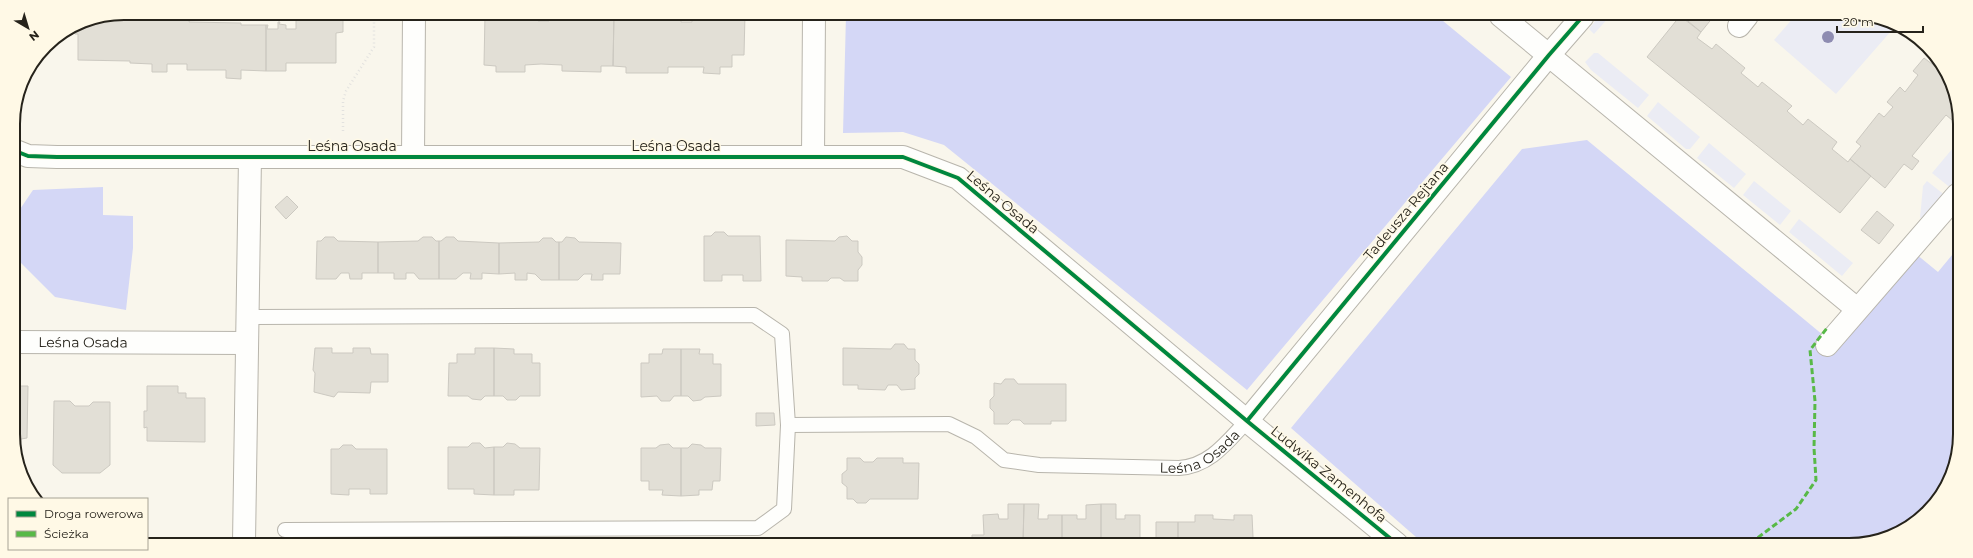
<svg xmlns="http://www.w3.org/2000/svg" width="1973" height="558" viewBox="0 0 1973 558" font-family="Montserrat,sans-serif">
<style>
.green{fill:#ebecf4}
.forest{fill:#d4d7f6}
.building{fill:#e2dfd6;stroke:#ccc9c1}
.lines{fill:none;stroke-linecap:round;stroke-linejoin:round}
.service-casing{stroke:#b8b5ac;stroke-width:16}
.minor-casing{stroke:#b8b5ac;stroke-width:24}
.path{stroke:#e3e2df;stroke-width:2.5;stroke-dasharray:1 3;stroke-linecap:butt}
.service{stroke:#fefefc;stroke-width:14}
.minor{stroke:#fefefc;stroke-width:22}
.quiet{stroke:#58b947;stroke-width:3;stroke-dasharray:6 3;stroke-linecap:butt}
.cycleway-casing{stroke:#fff9e6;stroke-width:6}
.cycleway{stroke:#00873e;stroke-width:4}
.tree{fill:#8e8cb1}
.labels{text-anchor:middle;stroke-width:3;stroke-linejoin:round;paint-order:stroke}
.street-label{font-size:14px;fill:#26231b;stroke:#fff9e6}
.rim{fill:none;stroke:#26231b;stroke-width:2}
</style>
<rect width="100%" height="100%" fill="#f9f6ec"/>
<path class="green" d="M 1599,16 L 1610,16 L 1594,34 L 1589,29 Z
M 1794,17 L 1877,17 L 1892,30 L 1836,94 L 1774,40 Z
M 1594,53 L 1598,53 L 1649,95 L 1638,108 L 1591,70 L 1585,62 Z
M 1658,102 L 1700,137 L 1690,149 L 1686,149 L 1647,116 Z
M 1958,142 L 1958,181 L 1952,189 L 1932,173 Z
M 1709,143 L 1746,174 L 1734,188 L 1697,158 Z
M 1754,181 L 1791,211 L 1780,225 L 1743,195 Z
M 1927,181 L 1946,196 L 1928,217 L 1920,218 L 1923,186 Z
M 1799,219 L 1853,263 L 1842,276 L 1789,232 Z"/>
<path class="forest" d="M 846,15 L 1437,16 L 1511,77 L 1247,390 L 944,145 L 903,132 L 843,133 Z
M 1587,140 L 1823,335 L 1814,345 L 1827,356 L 1916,254 L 1938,272 L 1957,249 L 1956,463 L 1922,518 L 1892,537 L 1856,545 L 1424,544 L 1291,428 L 1522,149 Z
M 103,187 L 103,215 L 133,216 L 133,248 L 126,310 L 55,297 L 14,256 L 14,218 L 33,190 Z"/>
<path class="building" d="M 124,13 L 132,13 L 132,18 L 153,18 L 153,16 L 168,16 L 168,18 L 190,18 L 189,22 L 241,23 L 241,25 L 266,25 L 266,71 L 241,70 L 241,79 L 226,78 L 226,70 L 187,70 L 187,64 L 167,64 L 167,72 L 152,72 L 152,64 L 130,63 L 130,61 L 78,60 L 78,34 L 75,34 L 75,26 L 81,21 Z
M 296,13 L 343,13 L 343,32 L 336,33 L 336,63 L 286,63 L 286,71 L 266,71 L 266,25 L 268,25 L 267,29 L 278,29 L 278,22 L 280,22 L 279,24 L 286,25 L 286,29 L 296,29 Z
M 485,14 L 538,14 L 538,21 L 549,21 L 549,14 L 614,14 L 613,66 L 601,66 L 601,72 L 562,71 L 562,65 L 541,64 L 525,65 L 525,72 L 496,72 L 496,66 L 484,65 Z
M 614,14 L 681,14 L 681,22 L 692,22 L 692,14 L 745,14 L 744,55 L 732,55 L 732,67 L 720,67 L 720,74 L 703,73 L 704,67 L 668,67 L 668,73 L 626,73 L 626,67 L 613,66 Z
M 1680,16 L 1701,32 L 1697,38 L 1712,49 L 1716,44 L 1745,68 L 1741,73 L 1758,87 L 1762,82 L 1792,106 L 1787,111 L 1803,125 L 1808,119 L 1837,142 L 1832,149 L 1848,162 L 1850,159 L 1871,176 L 1840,213 L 1647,57 Z
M 1682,16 L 1714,16 L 1701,32 Z
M 1924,58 L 1944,73 L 1957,100 L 1953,106 L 1958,110 L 1958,113 L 1952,120 L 1946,115 L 1912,156 L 1919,161 L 1912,170 L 1904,164 L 1885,188 L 1850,159 L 1861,146 L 1856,142 L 1879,113 L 1884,117 L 1893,107 L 1887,102 L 1900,87 L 1905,92 L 1918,75 L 1913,71 Z
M 287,196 L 298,207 L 286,219 L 275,207 Z
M 1877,211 L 1894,225 L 1879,244 L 1861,230 Z
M 715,232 L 724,232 L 728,236 L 760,236 L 761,281 L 743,281 L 743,275 L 722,275 L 722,281 L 704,281 L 704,236 L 711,236 Z
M 847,236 L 852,241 L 858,241 L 858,252 L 862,257 L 862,265 L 858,270 L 858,281 L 844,281 L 840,278 L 831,278 L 828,281 L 802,281 L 802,277 L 786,276 L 786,240 L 835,241 L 839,237 Z
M 325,237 L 334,237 L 338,241 L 378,242 L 378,273 L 362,273 L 362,279 L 350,279 L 349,273 L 341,273 L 336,279 L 316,279 L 317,241 L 321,241 Z
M 423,237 L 432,237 L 436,241 L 439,241 L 439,279 L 419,279 L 414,273 L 406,273 L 406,279 L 394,279 L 394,273 L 378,273 L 378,242 L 418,241 Z
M 446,237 L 454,237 L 458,241 L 499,243 L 499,274 L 482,273 L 482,279 L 470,279 L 471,273 L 463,273 L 456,279 L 439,279 L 439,241 L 441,241 Z
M 566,237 L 575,238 L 579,242 L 621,243 L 620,274 L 603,274 L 603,280 L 591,280 L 592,274 L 584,274 L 578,280 L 559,280 L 559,242 L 562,242 Z
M 543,238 L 552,238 L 556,242 L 559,242 L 559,280 L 541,280 L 535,274 L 527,273 L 527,280 L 515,280 L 515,273 L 499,274 L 499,243 L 539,242 Z
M 895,344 L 904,344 L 908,349 L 915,349 L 915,360 L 919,364 L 919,374 L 915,378 L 915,389 L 901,390 L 897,385 L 888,385 L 885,390 L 858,389 L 858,385 L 843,385 L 843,348 L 891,349 Z
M 315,348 L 332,348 L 332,353 L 353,353 L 353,348 L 370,348 L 371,354 L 388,354 L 388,382 L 371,382 L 370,393 L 338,392 L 334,397 L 314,392 L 315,373 L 313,370 Z
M 475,348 L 494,348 L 494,396 L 485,396 L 481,400 L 472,399 L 468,396 L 448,396 L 449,363 L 457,363 L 457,354 L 475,354 Z
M 494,348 L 514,349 L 514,354 L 532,354 L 532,363 L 540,363 L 540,396 L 520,396 L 516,400 L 507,400 L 503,396 L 494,396 Z
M 663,349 L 681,349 L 681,396 L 674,396 L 670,401 L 661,401 L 657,396 L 641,397 L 641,363 L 649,363 L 649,354 L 662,354 Z
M 681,349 L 700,349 L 699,354 L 713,354 L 713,364 L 721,364 L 721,396 L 705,397 L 701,400 L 693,401 L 688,396 L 681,396 Z
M 1005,379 L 1014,379 L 1018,384 L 1066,384 L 1066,421 L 1051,421 L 1051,424 L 1024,424 L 1020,420 L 1012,420 L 1008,424 L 994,424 L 994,412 L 990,408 L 990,400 L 994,396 L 994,383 L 1001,384 Z
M 15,386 L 28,386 L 27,438 L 21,439 L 21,468 L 15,456 Z
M 147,386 L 178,386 L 178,393 L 186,393 L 186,398 L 205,398 L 205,442 L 147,441 L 147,427 L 144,428 L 144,411 L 147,411 Z
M 54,401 L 70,401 L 75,406 L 89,406 L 93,402 L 110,402 L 110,465 L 100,473 L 62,473 L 53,465 Z
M 756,413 L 774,413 L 775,425 L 756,426 Z
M 472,443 L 480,443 L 485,448 L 494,447 L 494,495 L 474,494 L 474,489 L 448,489 L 448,447 L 468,447 Z
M 507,443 L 515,444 L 520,448 L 540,448 L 539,490 L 514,490 L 514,495 L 494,495 L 494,447 L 503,447 Z
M 669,444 L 673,448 L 681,448 L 681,496 L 662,495 L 663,490 L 649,490 L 649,481 L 641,481 L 641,448 L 656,448 L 660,445 Z
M 692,444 L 701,445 L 705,448 L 721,448 L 720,481 L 713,481 L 712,490 L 699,490 L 699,495 L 681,496 L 681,448 L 688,448 Z
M 343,445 L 352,445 L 356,449 L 387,449 L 387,494 L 370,494 L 370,489 L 349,489 L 349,495 L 331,494 L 331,449 L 339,449 Z
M 847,458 L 860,458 L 864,462 L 873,462 L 877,458 L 903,458 L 903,463 L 919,463 L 918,499 L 870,499 L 866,503 L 857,503 L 853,499 L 847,499 L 847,487 L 842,483 L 842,474 L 847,470 Z
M 1008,504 L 1024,504 L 1023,543 L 972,543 L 972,535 L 984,535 L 983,515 L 998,514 L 999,519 L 1008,519 Z
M 1024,504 L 1039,504 L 1038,519 L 1048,519 L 1048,515 L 1062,515 L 1062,543 L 1023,543 Z
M 1101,504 L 1116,504 L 1116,519 L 1125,519 L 1125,515 L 1140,515 L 1140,543 L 1101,543 Z
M 1101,504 L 1101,543 L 1062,543 L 1062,515 L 1077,515 L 1077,519 L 1086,519 L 1086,505 Z
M 1195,515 L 1213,515 L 1213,519 L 1234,520 L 1234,515 L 1252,515 L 1253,537 L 1251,544 L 1178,543 L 1178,522 L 1195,522 Z
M 1156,522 L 1178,522 L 1178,543 L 1156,543 Z"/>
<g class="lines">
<defs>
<g id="service">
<path d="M 247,317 L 754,315 L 782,334 L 788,425 L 784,509 L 758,528 L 285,530"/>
<path id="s1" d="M 788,425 L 949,424 L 976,437 L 1004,460 L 1039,465 L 1179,468 C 1210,466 1227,442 1247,421"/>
</g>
<g id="minor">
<path d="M 1501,16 L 1857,309"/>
<path d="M 1739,26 L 1747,16"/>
<path d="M 13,150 L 28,156 L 57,157 L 903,157 L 958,178 L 1247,421 L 1397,544"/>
<path d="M 813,156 L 814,14"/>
<path d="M 413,157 L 414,14"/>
<path id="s2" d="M 14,342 L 247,343"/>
<path d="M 1827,345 L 1957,195"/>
<path d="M 1247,421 L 1549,55 L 1583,16"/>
<path d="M 244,542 L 250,157"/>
</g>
</defs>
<use href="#service" class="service-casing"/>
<use href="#minor" class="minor-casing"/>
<path class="path" d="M 343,131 L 343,101 L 346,91 L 374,47 L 374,14"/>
<use href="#service" class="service"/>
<use href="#minor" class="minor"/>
<path class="quiet" d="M 1753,545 L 1756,539 L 1796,509 L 1816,480 L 1814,448 L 1815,401 L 1810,350 L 1827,328"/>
<defs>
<path id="cycleway" d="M 13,150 L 28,156 L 57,157 L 903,157 L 958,178 L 1247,421 L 1397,544
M 1247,421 L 1549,55 L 1583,16"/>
</defs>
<use href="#cycleway" class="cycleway-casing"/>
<use href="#cycleway" class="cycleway"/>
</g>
<circle class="tree" cx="1828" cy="37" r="6"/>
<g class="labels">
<g class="street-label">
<text x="352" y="151">Leśna Osada</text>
<text x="676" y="151">Leśna Osada</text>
<text transform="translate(1003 202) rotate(40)" y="5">Leśna Osada</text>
<text transform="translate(1406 211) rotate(-50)" y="5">Tadeusza Rejtana</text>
<text dy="5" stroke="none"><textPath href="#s2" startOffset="69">Leśna Osada</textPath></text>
<text dy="5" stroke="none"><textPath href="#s1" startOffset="428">Leśna Osada</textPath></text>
<text transform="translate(1329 474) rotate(39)" y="5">Ludwika Zamenhofa</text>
</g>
</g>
<path d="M0 0H1973V558H0ZM124 20H1849A104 104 0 0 1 1953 124V434A104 104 0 0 1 1849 538H124A104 104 0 0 1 20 434V124A104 104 0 0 1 124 20Z" fill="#fff9e6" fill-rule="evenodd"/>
<path class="rim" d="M124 20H1849A104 104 0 0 1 1953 124V434A104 104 0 0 1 1849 538H124A104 104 0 0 1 20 434V124A104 104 0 0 1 124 20Z"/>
<rect x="8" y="498" width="140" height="52" fill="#fff9e6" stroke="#a8a395"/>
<rect x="16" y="511" width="20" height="6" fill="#00873e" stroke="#a8a395"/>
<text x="44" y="518" font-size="12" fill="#26231b">Droga rowerowa</text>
<rect x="16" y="531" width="20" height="6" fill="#58b947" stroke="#a8a395"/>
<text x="44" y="538" font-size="12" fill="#26231b">Ścieżka</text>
<g transform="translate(28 28) rotate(142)" stroke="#fff9e6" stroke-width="3" paint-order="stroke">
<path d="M0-3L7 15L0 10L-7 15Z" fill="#26231b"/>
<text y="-6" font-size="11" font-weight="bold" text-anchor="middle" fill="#26231b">N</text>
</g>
<path d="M1837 26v6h86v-6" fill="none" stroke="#26231b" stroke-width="2"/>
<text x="1843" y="26" font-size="12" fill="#26231b" stroke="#fff9e6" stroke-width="3" paint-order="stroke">20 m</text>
</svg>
